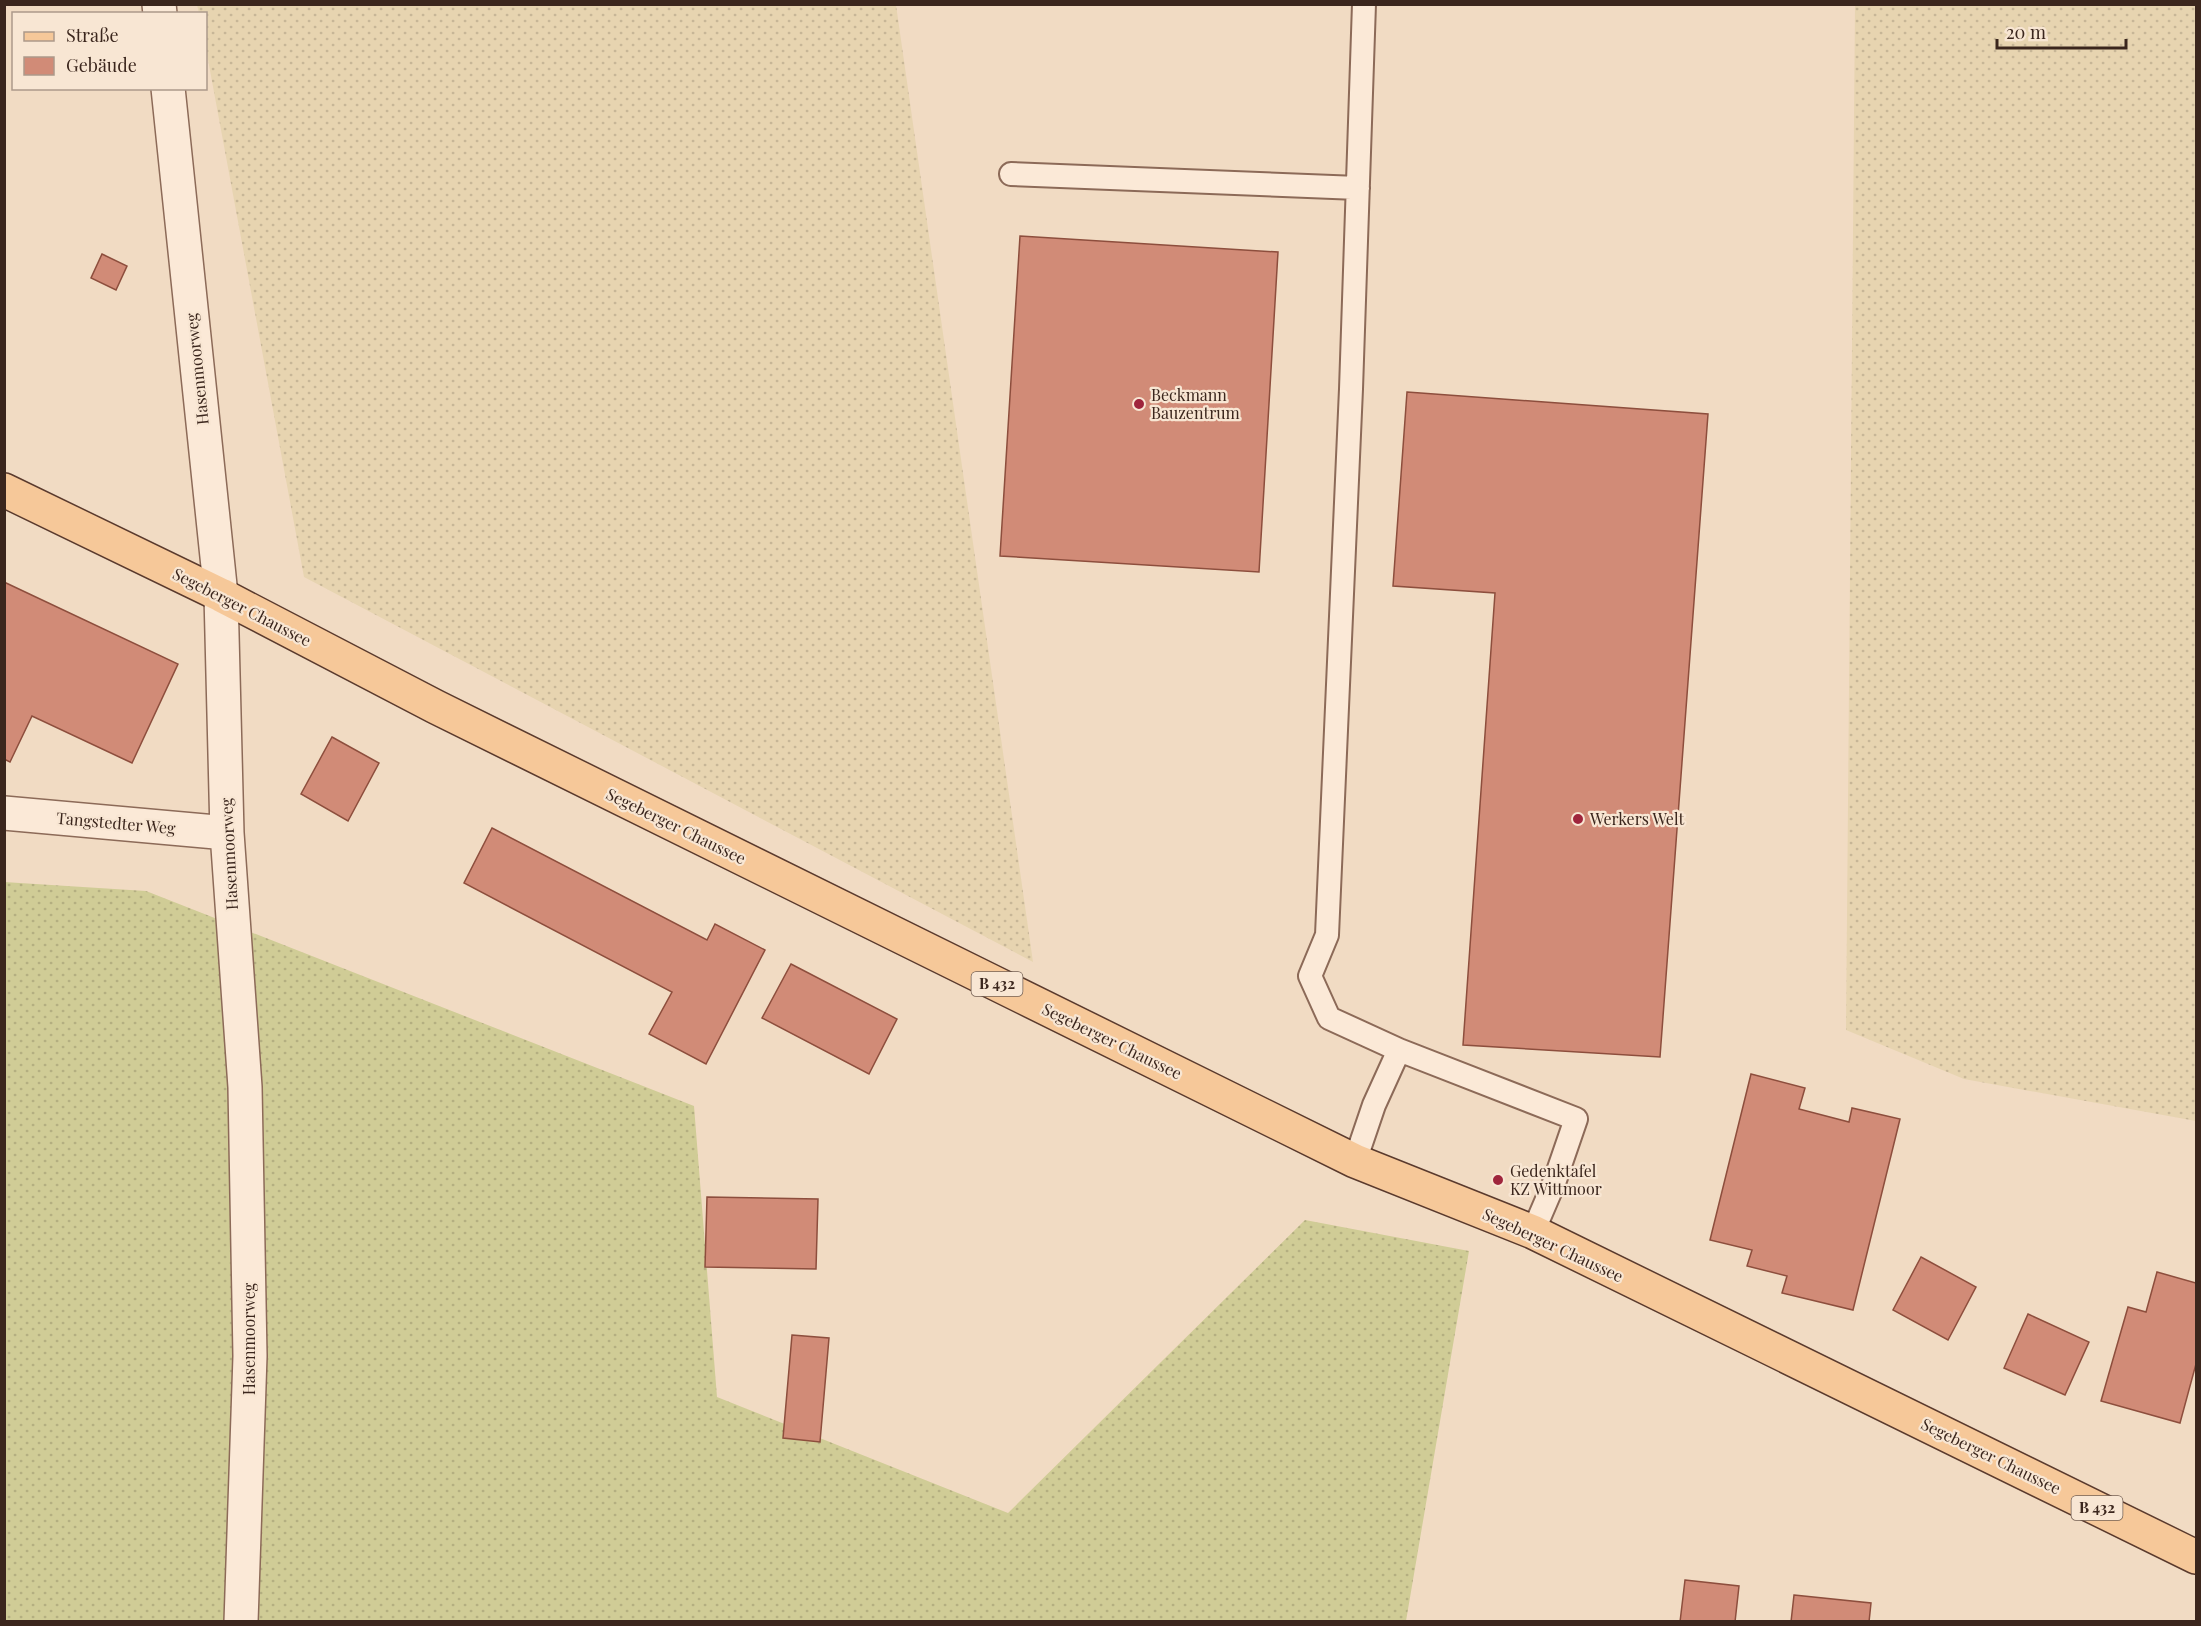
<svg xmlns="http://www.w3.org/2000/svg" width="2201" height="1626" viewBox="0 0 2201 1626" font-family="'Playfair Display',serif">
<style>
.farmland{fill:url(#farmland-dots)}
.grass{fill:url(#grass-dots)}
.building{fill:#d18b77;stroke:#8d4e3d;stroke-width:1.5}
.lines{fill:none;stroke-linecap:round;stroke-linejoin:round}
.lane-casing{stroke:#8c6a58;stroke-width:26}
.street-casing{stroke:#8c6a58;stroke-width:36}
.primary-casing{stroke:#5a3a2d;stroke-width:36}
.lane{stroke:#fbe9d7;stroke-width:22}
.street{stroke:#fbe9d7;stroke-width:33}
.primary{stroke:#f6c899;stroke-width:33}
.poi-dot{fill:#9f253c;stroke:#f8e6d3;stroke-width:2}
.labels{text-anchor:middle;stroke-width:4.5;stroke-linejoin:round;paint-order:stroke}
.shield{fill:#f8e6d3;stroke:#746054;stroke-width:1.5}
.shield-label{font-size:15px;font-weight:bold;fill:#3b261d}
.street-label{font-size:16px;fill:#3b261d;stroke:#f8e6d3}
.poi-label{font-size:16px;fill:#3b261d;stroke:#f8e6d3;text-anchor:start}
</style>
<defs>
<pattern id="farmland-dots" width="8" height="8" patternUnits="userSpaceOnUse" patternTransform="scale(1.5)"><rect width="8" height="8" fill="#e7d4b0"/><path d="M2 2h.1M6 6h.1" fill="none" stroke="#c7b697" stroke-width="1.8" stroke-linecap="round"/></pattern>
<pattern id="grass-dots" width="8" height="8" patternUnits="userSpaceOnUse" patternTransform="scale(1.5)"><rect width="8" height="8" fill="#d0cc96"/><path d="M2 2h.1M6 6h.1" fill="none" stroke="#b4af81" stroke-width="1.8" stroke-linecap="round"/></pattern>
</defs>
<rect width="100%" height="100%" fill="#f1dbc3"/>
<path class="farmland" d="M 197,5 L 896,5 L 1033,962 L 304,577 L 206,49 L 206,14 L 199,13 Z
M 1855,5 L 2196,5 L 2196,1121 L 1964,1079 L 1846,1030 Z"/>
<path class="grass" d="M 4,882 L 146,891 L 694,1106 L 717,1397 L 1008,1513 L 1305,1220 L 1469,1251 L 1406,1621 L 5,1621 Z"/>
<path class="building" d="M 1020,236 L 1278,252 L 1259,572 L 1000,556 Z
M 102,254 L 127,266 L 116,290 L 91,278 Z
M 1407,392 L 1708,414 L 1660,1057 L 1463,1045 L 1495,593 L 1393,586 Z
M 4,582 L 178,664 L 132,763 L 32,716 L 10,762 L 4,759 Z
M 332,737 L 379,763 L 348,821 L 301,794 Z
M 492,828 L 707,940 L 715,924 L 765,950 L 706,1064 L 649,1034 L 672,992 L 464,883 Z
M 791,964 L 897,1019 L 869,1074 L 762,1018 Z
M 1751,1074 L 1805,1088 L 1799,1109 L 1849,1122 L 1852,1108 L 1900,1119 L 1853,1310 L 1782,1293 L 1787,1276 L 1747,1266 L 1752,1250 L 1710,1240 Z
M 707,1197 L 818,1199 L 816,1269 L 705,1267 Z
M 1921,1257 L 1976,1287 L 1948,1340 L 1893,1310 Z
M 2157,1272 L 2196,1283 L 2196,1364 L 2180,1423 L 2101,1401 L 2128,1307 L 2146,1312 Z
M 2028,1314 L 2089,1342 L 2065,1395 L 2004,1368 Z
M 792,1335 L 829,1338 L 820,1442 L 783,1438 Z
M 1685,1580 L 1739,1586 L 1735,1622 L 1680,1622 Z
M 1794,1595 L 1871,1603 L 1869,1622 L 1791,1622 Z"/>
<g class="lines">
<defs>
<path id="lane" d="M 1364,4 L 1351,389 L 1327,935 L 1310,976 L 1329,1018 L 1399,1050
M 1011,174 L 1358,188
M 1355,1161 L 1374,1105 L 1399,1050 L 1576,1119 L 1554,1183 L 1533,1232"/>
<path id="street" d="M 159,4 L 160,14
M 168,88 L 221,595 L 227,833 L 245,1087 L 250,1356 L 241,1622
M 4,813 L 227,833"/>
<path id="primary" d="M 4,490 L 221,595 L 436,707 L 1355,1161 L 1533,1232 L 2196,1557"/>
</defs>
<use href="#lane" class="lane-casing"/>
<use href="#street" class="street-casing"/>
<use href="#primary" class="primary-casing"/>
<use href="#lane" class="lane"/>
<use href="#street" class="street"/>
<use href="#primary" class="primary"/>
</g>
<g class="poi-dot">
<circle cx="1139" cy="404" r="6"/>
<circle cx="1578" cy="819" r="6"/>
<circle cx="1498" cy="1180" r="6"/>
</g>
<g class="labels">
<g class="shield">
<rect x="971.5" y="972" width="51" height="24" rx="4.5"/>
<rect x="2071.5" y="1496" width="51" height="24" rx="4.5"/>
</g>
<g class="shield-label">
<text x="997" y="989">B 432</text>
<text x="2097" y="1513">B 432</text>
</g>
<g class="street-label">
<text transform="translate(197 369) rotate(-96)" y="6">Hasenmoorweg</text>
<text transform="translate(242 607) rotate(27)" y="6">Segeberger Chaussee</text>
<text transform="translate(116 823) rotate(5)" y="6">Tangstedter Weg</text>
<text transform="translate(676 826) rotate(26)" y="6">Segeberger Chaussee</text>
<text transform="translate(229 854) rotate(-93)" y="6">Hasenmoorweg</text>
<text transform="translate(1112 1041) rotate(26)" y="6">Segeberger Chaussee</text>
<text transform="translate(1553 1245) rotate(25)" y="6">Segeberger Chaussee</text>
<text transform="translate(249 1339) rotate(-90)" y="6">Hasenmoorweg</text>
<text transform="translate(1991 1456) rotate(26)" y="6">Segeberger Chaussee</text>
</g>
<g class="poi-label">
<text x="1151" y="401">Beckmann<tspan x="1151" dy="18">Bauzentrum</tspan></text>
<text x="1590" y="825">Werkers Welt</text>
<text x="1510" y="1177">Gedenktafel<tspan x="1510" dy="18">KZ Wittmoor</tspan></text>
</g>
</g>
<rect width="2201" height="1626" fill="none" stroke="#3b261d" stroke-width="12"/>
<rect x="12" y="12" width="195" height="78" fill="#f8e6d3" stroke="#ac998a" stroke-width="1.5"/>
<rect x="24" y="32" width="30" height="9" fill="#f6c899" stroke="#ac998a" stroke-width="1.5"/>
<text x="66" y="42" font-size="18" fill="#3b261d">Straße</text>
<rect x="24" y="57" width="30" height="18" fill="#d18b77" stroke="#ac998a" stroke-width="1.5"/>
<text x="66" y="72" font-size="18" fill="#3b261d">Gebäude</text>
<path d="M1997 39v9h129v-9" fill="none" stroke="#3b261d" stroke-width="3"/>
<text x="2006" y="39" font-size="18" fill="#3b261d" stroke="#f8e6d3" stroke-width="4.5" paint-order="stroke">20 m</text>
</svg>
